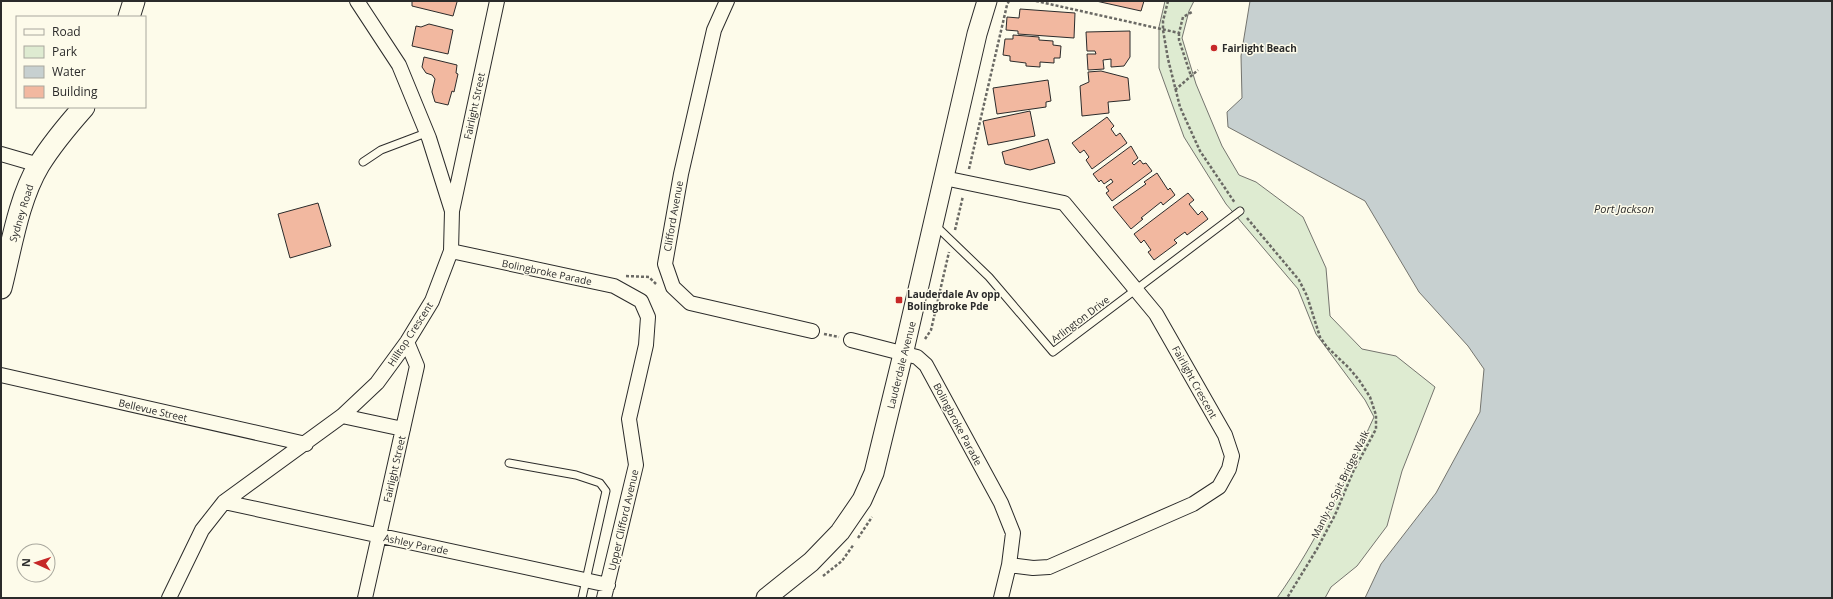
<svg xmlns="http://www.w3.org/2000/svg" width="1833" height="599" viewBox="0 0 1833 599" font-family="'Open Sans',sans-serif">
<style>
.green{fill:#deebd1;stroke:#74746e}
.water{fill:#c7d0d0;stroke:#74746e}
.building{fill:#f2b8a0;stroke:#2b2b2b}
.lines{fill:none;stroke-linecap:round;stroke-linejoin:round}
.lane-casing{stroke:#2b2b2b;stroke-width:9}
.street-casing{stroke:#2b2b2b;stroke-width:16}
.secondary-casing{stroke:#2b2b2b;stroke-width:21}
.primary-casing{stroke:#2b2b2b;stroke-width:23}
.path{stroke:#6a6964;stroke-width:2.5;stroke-dasharray:3 2;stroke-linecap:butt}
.lane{stroke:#fdfbea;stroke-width:7}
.street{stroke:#fdfbea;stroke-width:14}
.secondary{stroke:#fdfbea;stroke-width:19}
.primary{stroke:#fdfbea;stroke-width:21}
.poi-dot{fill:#c62828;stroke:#fdfbea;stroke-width:1.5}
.labels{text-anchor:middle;stroke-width:3;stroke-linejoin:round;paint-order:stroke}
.poi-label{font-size:10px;font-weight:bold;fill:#2b2b2b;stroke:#fdfbea;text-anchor:start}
.street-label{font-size:10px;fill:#2b2b2b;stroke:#fdfbea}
.water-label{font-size:11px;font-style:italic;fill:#2b2b2b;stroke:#fdfbea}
</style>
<rect width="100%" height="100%" fill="#fdfbea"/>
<path class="green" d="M 1165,1 L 1194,1 L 1189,11 L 1182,38 L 1196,84 L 1222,146 L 1239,175 L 1256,182 L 1303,217 L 1326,268 L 1330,316 L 1362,349 L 1396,356 L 1435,387 L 1402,471 L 1387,526 L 1357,566 L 1331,587 L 1325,598 L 1277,598 C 1318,540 1345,480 1374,417 L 1365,400 L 1316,334 L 1298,289 L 1226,204 L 1184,137 L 1159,68 L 1159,27 Z"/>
<path class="water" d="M 1250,1 L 1832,1 L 1832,598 L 1365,598 L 1381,564 L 1436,493 L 1480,412 L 1484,369 L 1468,346 L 1419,292 L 1365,201 L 1228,127 L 1227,112 L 1242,98 L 1241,56 Z"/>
<path class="building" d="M 412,1 L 458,1 L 457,2 L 453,16 L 412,6 Z
M 1096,1 L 1144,1 L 1141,11 Z
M 1020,9 L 1075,13 L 1074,38 L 1018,34 L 1018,31 L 1006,30 L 1007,17 L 1019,18 Z
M 429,24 L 453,30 L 448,54 L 412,46 L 416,26 L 421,27 Z
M 1130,31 L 1130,57 L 1124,66 L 1111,67 L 1111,59 L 1103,60 L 1104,69 L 1088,70 L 1087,54 L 1096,54 L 1095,51 L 1087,51 L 1086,32 Z
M 1013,35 L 1039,37 L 1039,40 L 1053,41 L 1053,45 L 1061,46 L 1060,58 L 1054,58 L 1054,63 L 1040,62 L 1040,67 L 1026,66 L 1026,63 L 1010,61 L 1010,56 L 1003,55 L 1005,39 L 1013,39 Z
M 424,57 L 457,65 L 456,73 L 458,74 L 454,92 L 452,91 L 448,105 L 435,102 L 432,92 L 435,79 L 432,75 L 426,73 L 422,67 Z
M 1101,71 L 1128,78 L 1130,100 L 1108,102 L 1109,113 L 1082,116 L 1080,86 L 1089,82 L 1088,72 Z
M 1048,80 L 1051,101 L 1046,102 L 1046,107 L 997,114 L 993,88 Z
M 1030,111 L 1035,136 L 988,145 L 983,121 Z
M 1107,117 L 1114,126 L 1111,129 L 1116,136 L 1120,133 L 1127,143 L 1092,169 L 1086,160 L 1089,157 L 1084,150 L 1080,153 L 1072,143 Z
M 1048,139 L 1055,163 L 1030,170 L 1005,164 L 1002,152 Z
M 1131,146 L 1138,158 L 1132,163 L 1134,165 L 1140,160 L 1143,164 L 1146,163 L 1152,171 L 1112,201 L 1106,193 L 1109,191 L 1106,187 L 1113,182 L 1111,179 L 1104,184 L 1101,180 L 1099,182 L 1093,174 Z
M 1157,173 L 1168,190 L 1170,188 L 1175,195 L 1163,205 L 1161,202 L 1141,218 L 1143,219 L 1131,229 L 1113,207 L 1146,184 L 1144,182 Z
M 1188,193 L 1194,200 L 1189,204 L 1198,215 L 1202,211 L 1208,219 L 1187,235 L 1185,232 L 1174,240 L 1177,243 L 1154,260 L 1148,252 L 1151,250 L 1144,240 L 1141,243 L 1134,234 Z
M 318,203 L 331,246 L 290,258 L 278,214 Z"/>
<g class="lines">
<defs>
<path id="lane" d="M 363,162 L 381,150 L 426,133
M 935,225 L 989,277 L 1053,352 L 1240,211
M 509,463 L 576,475 L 600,483 L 606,491 L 582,598"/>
<path id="street" d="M 727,1 L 714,30 L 681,174 L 665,264 L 673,287 L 690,303 L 812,331
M 1,154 L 39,165
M 944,178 L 1064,203 L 1156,314 L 1225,435 L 1232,456 L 1229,469 L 1219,487 L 1193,504 L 1049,567 L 1033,568 L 1009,565
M 452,211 L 497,1
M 451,251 L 614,286 L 641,301 L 648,317 L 646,345 L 629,419 L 636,465 L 604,598
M 851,340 L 917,357 L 926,365 L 1001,503 L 1013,533 L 1009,565 L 1001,598
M 1,375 L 306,444
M 342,416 L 403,429
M 224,502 L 608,585
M 169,598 L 202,530 L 224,502 L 342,416 L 377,383 L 407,342 L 432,301 L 451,251 L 452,211 L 429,138 L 399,65 L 357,1
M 365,598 L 417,366 L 407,342"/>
<path id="secondary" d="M 766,598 L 811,562 L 840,532 L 862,500 L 874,473 L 905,346 L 977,34 L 987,1"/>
<path id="primary" d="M 129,17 L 134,1
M 1,288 C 11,249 18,200 39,165 C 52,144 68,125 84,107"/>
</defs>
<use href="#lane" class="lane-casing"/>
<use href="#street" class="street-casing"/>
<use href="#secondary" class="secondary-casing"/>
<use href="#primary" class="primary-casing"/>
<path class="path" d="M 1036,1 L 1179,33 L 1183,17 L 1192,12
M 1168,1 L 1163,21 L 1163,30 L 1168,59 L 1180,107 L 1200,151 L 1235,203
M 1179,33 L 1179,40 L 1191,76
M 1175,90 L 1198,70
M 969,169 L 1007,5 L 1009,1
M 1247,218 L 1299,280 L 1307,296 L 1320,337 L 1327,347 L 1349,368 L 1359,380 L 1370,397 L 1376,415 L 1376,429 L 1353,472 L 1335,515 L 1317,549 L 1287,598
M 955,230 L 963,196
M 626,276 L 649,277 L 656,284
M 824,334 L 839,337
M 925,339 L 931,330 L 949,252
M 858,538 L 872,517
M 823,576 L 842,561 L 854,544"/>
<use href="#lane" class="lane"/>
<use href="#street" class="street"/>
<use href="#secondary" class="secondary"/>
<use href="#primary" class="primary"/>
</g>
<g class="poi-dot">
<circle cx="1214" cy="48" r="4"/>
<rect x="895" y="296" width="8" height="8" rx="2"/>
</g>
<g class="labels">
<g class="poi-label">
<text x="1222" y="52">Fairlight Beach</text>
<text x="907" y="298">Lauderdale Av opp<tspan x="907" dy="12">Bolingbroke Pde</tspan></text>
</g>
<g class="street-label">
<text transform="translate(474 106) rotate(-78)" y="4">Fairlight Street</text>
<text transform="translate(21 213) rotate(-73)" y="4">Sydney Road</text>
<text transform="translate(673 216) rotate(-80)" y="4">Clifford Avenue</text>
<text transform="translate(547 272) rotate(12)" y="4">Bolingbroke Parade</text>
<text transform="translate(1080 319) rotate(-37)" y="4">Arlington Drive</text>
<text transform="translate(410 334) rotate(-57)" y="4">Hilltop Crescent</text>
<text transform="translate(901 365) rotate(-76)" y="4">Lauderdale Avenue</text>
<text transform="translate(1195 382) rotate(61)" y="4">Fairlight Crescent</text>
<text transform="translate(153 410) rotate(13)" y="4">Bellevue Street</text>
<text transform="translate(958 424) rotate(62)" y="4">Bolingbroke Parade</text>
<text transform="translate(394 469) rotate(-77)" y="4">Fairlight Street</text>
<text transform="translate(1340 484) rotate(-64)" y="4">Manly to Spit Bridge Walk</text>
<text transform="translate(623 520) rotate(-77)" y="4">Upper Clifford Avenue</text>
<text transform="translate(416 544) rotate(12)" y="4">Ashley Parade</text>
</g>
<g class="water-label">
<text x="1624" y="213">Port Jackson</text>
</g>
</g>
<rect width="1833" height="599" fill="none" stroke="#2b2b2b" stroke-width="4"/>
<rect x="16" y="16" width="130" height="92" fill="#fdfbea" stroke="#a9a89e"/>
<rect x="24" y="29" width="20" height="6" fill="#fdfbea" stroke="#a9a89e"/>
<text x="52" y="36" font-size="12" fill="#2b2b2b">Road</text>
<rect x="24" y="46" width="20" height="12" fill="#deebd1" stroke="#a9a89e"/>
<text x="52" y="56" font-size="12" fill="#2b2b2b">Park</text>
<rect x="24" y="66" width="20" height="12" fill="#c7d0d0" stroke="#a9a89e"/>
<text x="52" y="76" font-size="12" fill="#2b2b2b">Water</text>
<rect x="24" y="86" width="20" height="12" fill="#f2b8a0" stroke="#a9a89e"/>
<text x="52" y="96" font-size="12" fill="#2b2b2b">Building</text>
<g transform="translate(36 563) rotate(273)"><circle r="19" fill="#fdfbea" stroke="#a9a89e"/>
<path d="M0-3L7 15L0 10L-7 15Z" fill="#c62828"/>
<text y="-6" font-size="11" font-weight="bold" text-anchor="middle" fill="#2b2b2b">N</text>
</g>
</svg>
